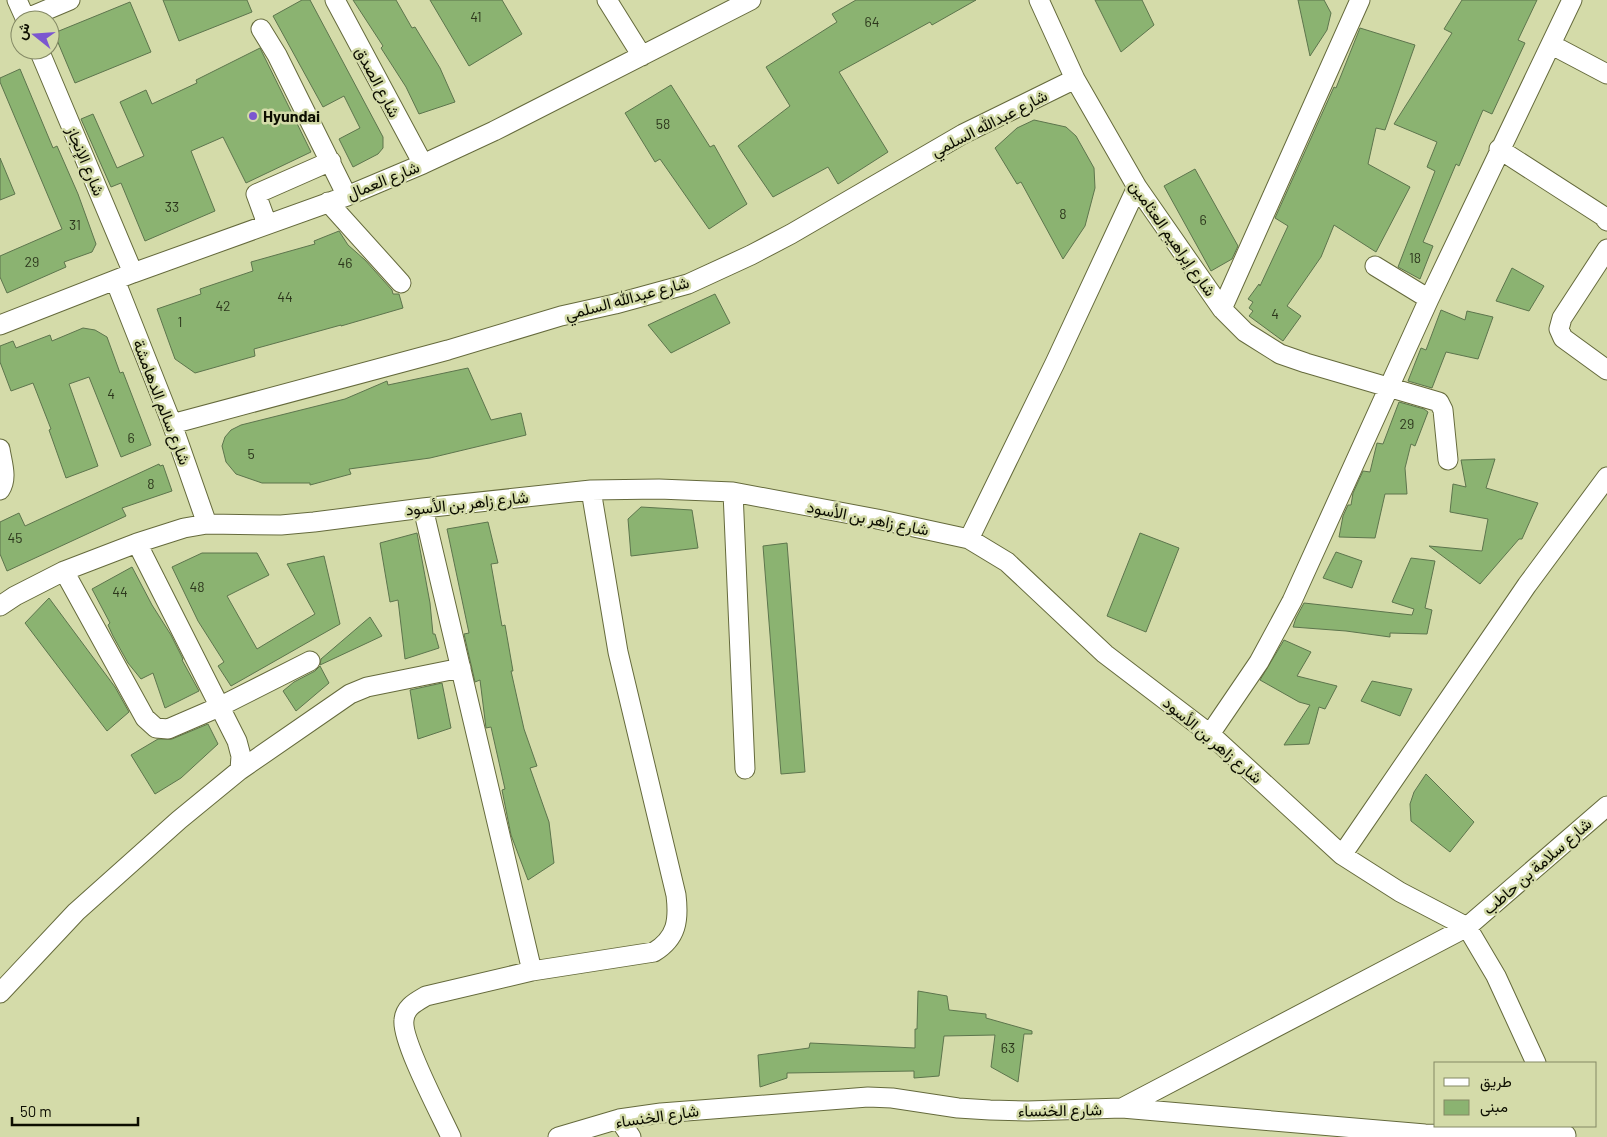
<svg xmlns="http://www.w3.org/2000/svg" width="1607" height="1137" viewBox="0 0 1607 1137" font-family="Barlow,Vazirmatn,sans-serif">
<style>
.building{fill:#8bb371;stroke:#5d754d}
.lines{fill:none;stroke-linecap:round;stroke-linejoin:round}
.minor-casing{stroke:#656a3c;stroke-width:21}
.minor{stroke:#fff;stroke-width:19}
.poi-dot{fill:#7b56d0;stroke:#d4dba9;stroke-width:2}
.labels{text-anchor:middle;stroke-width:5;stroke-linejoin:round;paint-order:stroke}
.number-label{font-size:14px;fill:#2c361c}
.street-label{font-size:16px;fill:#0c0d00;stroke:#d4dba9}
.poi-label{font-size:16px;font-weight:bold;fill:#0c0d00;stroke:#d4dba9;text-anchor:start}
</style>
<rect width="100%" height="100%" fill="#d4dba9"/>
<path class="building" d="M 163,0 L 247,0 L 252,12 L 179,41 Z
M 302,0 L 310,0 L 383,137 L 383,148 L 378,154 L 353,167 L 339,139 L 360,128 L 344,96 L 323,107 L 273,16 Z
M 353,0 L 396,0 L 412,28 L 415,27 L 440,68 L 455,102 L 419,114 L 406,87 L 381,48 L 383,46 Z
M 430,0 L 502,0 L 522,34 L 469,66 Z
M 856,0 L 976,0 L 932,25 L 930,22 L 839,72 L 888,152 L 838,184 L 828,167 L 773,197 L 738,146 L 790,106 L 766,67 L 837,22 L 832,14 Z
M 1095,0 L 1142,0 L 1154,25 L 1121,52 Z
M 1298,0 L 1324,0 L 1331,13 L 1327,30 L 1310,56 Z
M 1462,0 L 1537,0 L 1518,40 L 1525,43 L 1492,114 L 1483,110 L 1459,166 L 1456,164 L 1423,242 L 1433,246 L 1420,279 L 1398,267 L 1435,171 L 1427,167 L 1437,142 L 1394,124 L 1452,33 L 1444,29 Z
M 130,2 L 151,52 L 75,83 L 54,33 Z
M 1360,28 L 1415,45 L 1385,130 L 1376,128 L 1368,164 L 1410,187 L 1376,252 L 1334,225 L 1321,257 L 1287,306 L 1301,316 L 1283,341 L 1249,316 L 1253,311 L 1249,308 L 1253,302 L 1248,299 L 1259,284 L 1260,286 L 1288,226 L 1275,218 L 1334,87 L 1336,88 Z
M 260,48 L 311,152 L 246,183 L 223,137 L 191,151 L 215,211 L 145,241 L 121,183 L 111,187 L 81,119 L 93,114 L 117,168 L 144,156 L 120,102 L 146,90 L 152,104 L 197,83 L 196,80 Z
M 20,69 L 53,148 L 57,146 L 78,194 L 96,244 L 92,252 L 64,262 L 66,267 L 7,293 L 0,277 L 0,256 L 62,229 L 0,82 L 0,78 Z
M 671,85 L 710,147 L 714,145 L 747,204 L 709,229 L 660,159 L 655,162 L 625,113 Z
M 1034,120 L 1066,127 L 1076,136 L 1094,168 L 1095,188 L 1085,226 L 1063,259 L 1021,182 L 1017,184 L 995,148 L 1017,128 Z
M 0,158 L 15,194 L 0,200 Z
M 1195,169 L 1238,246 L 1232,259 L 1211,271 L 1164,186 Z
M 339,231 L 348,245 L 365,260 L 392,290 L 393,294 L 399,294 L 403,308 L 341,326 L 341,325 L 254,349 L 255,356 L 195,373 L 175,359 L 157,309 L 201,294 L 200,289 L 253,271 L 251,262 L 315,244 L 314,241 Z
M 1512,268 L 1544,286 L 1529,311 L 1496,301 Z
M 715,294 L 730,323 L 671,353 L 648,325 Z
M 1441,310 L 1465,320 L 1467,311 L 1493,317 L 1478,359 L 1446,352 L 1432,388 L 1408,381 L 1421,348 L 1426,350 Z
M 83,328 L 95,330 L 107,337 L 120,373 L 123,372 L 151,445 L 121,457 L 89,377 L 69,384 L 98,466 L 66,478 L 49,430 L 51,429 L 33,383 L 11,391 L 0,362 L 0,346 L 13,341 L 16,348 L 50,335 L 52,341 Z
M 468,368 L 491,420 L 521,413 L 526,435 L 430,458 L 349,469 L 351,474 L 310,485 L 310,483 L 262,483 L 236,474 L 226,462 L 222,446 L 225,437 L 231,430 L 241,425 L 345,399 L 387,381 L 388,385 Z
M 1399,402 L 1424,409 L 1428,412 L 1415,446 L 1411,444 L 1405,468 L 1407,494 L 1385,494 L 1375,538 L 1339,537 L 1343,516 L 1348,505 L 1351,505 L 1353,493 L 1363,471 L 1370,472 L 1377,443 L 1383,444 Z
M 1495,459 L 1486,488 L 1538,503 L 1522,539 L 1519,539 L 1480,584 L 1429,546 L 1482,551 L 1488,519 L 1450,512 L 1453,484 L 1466,487 L 1461,460 Z
M 159,464 L 160,466 L 163,465 L 172,491 L 122,508 L 126,516 L 7,571 L 0,554 L 0,522 L 19,513 L 25,526 Z
M 641,507 L 692,510 L 698,548 L 631,556 L 628,519 Z
M 488,522 L 498,563 L 491,564 L 502,626 L 505,625 L 513,671 L 511,671 L 524,729 L 537,766 L 530,768 L 549,822 L 554,863 L 528,880 L 511,835 L 502,790 L 505,789 L 491,727 L 486,728 L 480,680 L 475,682 L 464,634 L 469,633 L 447,529 Z
M 417,533 L 430,603 L 433,634 L 435,634 L 439,648 L 405,659 L 398,600 L 390,602 L 380,543 Z
M 1140,533 L 1179,548 L 1146,632 L 1107,616 Z
M 787,543 L 805,772 L 781,774 L 763,546 Z
M 1336,552 L 1362,561 L 1352,588 L 1323,578 Z
M 202,553 L 257,553 L 269,575 L 227,596 L 257,649 L 315,614 L 287,564 L 324,556 L 340,624 L 231,686 L 218,666 L 224,662 L 198,621 L 172,567 Z
M 1411,558 L 1435,561 L 1425,608 L 1432,610 L 1427,634 L 1390,633 L 1390,637 L 1346,631 L 1293,627 L 1296,618 L 1304,603 L 1412,615 L 1414,609 L 1392,602 Z
M 132,567 L 152,605 L 171,635 L 183,659 L 182,660 L 199,691 L 165,708 L 153,673 L 141,679 L 128,663 L 113,636 L 108,625 L 110,623 L 92,589 Z
M 49,598 L 115,687 L 129,712 L 107,731 L 25,623 Z
M 370,617 L 382,636 L 320,665 L 321,659 Z
M 1284,640 L 1311,652 L 1297,676 L 1337,686 L 1325,709 L 1319,707 L 1309,744 L 1284,745 L 1310,705 L 1299,702 L 1260,680 Z
M 320,666 L 329,683 L 296,711 L 283,691 L 294,682 L 315,671 Z
M 1372,681 L 1412,689 L 1400,716 L 1361,701 Z
M 442,683 L 451,728 L 418,739 L 410,690 Z
M 208,724 L 218,744 L 181,778 L 155,794 L 131,755 L 158,739 L 172,739 Z
M 1426,774 L 1474,822 L 1450,852 L 1411,821 L 1410,804 L 1414,792 Z
M 918,991 L 947,996 L 949,1010 L 986,1014 L 986,1018 L 1032,1031 L 1032,1034 L 1024,1034 L 1018,1082 L 991,1067 L 995,1035 L 944,1036 L 939,1076 L 914,1078 L 914,1071 L 787,1073 L 787,1078 L 760,1087 L 758,1055 L 809,1048 L 810,1043 L 915,1048 L 915,1029 L 917,1029 Z"/>
<g class="lines">
<defs>
<path id="minor" d="M 17,0 L 26,20
M 335,0 L 423,164
M 607,0 L 642,56
M 1039,0 L 1075,79 L 1137,187 L 1222,309 L 1245,332 L 1280,354 L 1306,363 L 1439,402 L 1443,410 L 1448,460
M 25,19 L 70,0
M 261,29 L 277,55 L 347,196
M 1552,45 L 1607,74
M 39,50 L 133,273
M 1499,149 L 1603,216 L 1607,221
M 328,202 L 401,283
M 267,224 L 256,194 L 331,161
M 1607,249 L 1562,318 L 1559,329 L 1563,338 L 1607,370
M 1375,266 L 1429,299
M 115,280 L 172,424 L 207,524
M 1222,309 L 1360,0
M 0,325 L 133,273 L 347,196 L 423,164 L 494,131 L 751,0
M 172,424 L 448,350 L 561,316 L 615,304 L 688,284 L 751,255 L 791,234 L 963,134 L 1075,79
M 0,449 C 2,463 8,478 0,490
M 733,492 L 745,769
M 423,508 L 532,971 L 426,996 C 416,1002 405,1007 404,1020 C 401,1040 441,1115 451,1137
M 969,539 L 1055,363 L 1137,187
M 137,543 L 237,741 L 241,756 L 240,770
M 64,571 L 145,718 L 156,728 L 168,729 L 219,707 L 310,661
M 0,606 L 15,596 L 64,571 L 137,543 L 184,528 L 207,524 L 281,525 L 314,522 L 423,508 L 591,490 L 659,489 L 733,492 L 877,519 L 969,539 L 1007,562 L 1105,654 L 1210,734 L 1342,855 L 1400,892 L 1467,927 L 1496,976 L 1536,1063
M 1210,734 L 1259,662 L 1292,601 L 1429,299 L 1572,0
M 1342,855 L 1527,585 L 1607,477
M 532,971 L 654,952 C 677,938 679,920 676,895 L 618,652 L 591,490
M 0,993 L 76,912 L 179,820 L 240,770 L 350,694 L 367,687 L 461,668
M 1122,1108 L 1467,927 L 1607,806
M 619,1119 L 631,1137
M 558,1137 L 619,1119 L 661,1113 L 868,1097 L 892,1098 L 958,1108 L 990,1110 L 1028,1111 L 1122,1108 L 1425,1134 L 1504,1136 L 1566,1135"/>
</defs>
<use href="#minor" class="minor-casing"/>
<use href="#minor" class="minor"/>
</g>
<circle class="poi-dot" cx="253" cy="116" r="5"/>
<g class="labels">
<g class="number-label">
<text x="476" y="22">41</text>
<text x="872" y="27">64</text>
<text x="663" y="129">58</text>
<text x="172" y="212">33</text>
<text x="1063" y="219">8</text>
<text x="1203" y="225">6</text>
<text x="75" y="230">31</text>
<text x="1415" y="263">18</text>
<text x="32" y="267">29</text>
<text x="345" y="268">46</text>
<text x="285" y="302">44</text>
<text x="223" y="311">42</text>
<text x="1275" y="319">4</text>
<text x="180" y="327">1</text>
<text x="111" y="399">4</text>
<text x="1407" y="429">29</text>
<text x="131" y="443">6</text>
<text x="251" y="459">5</text>
<text x="151" y="489">8</text>
<text x="15" y="543">45</text>
<text x="197" y="592">48</text>
<text x="120" y="597">44</text>
<text x="1008" y="1053">63</text>
</g>
<g class="street-label">
<text transform="translate(378 82) rotate(62)" y="6">شارع الصدق</text>
<text transform="translate(989 123) rotate(-27)" y="6">شارع عبدالله السلمي</text>
<text transform="translate(86 161) rotate(67)" y="6">شارع الإنجاز</text>
<text transform="translate(383 180) rotate(-22)" y="6">شارع العمال</text>
<text transform="translate(1173 238) rotate(55)" y="6">شارع إبراهيم العثامين</text>
<text transform="translate(627 298) rotate(-15)" y="6">شارع عبدالله السلمي</text>
<text transform="translate(162 402) rotate(69)" y="6">شارع سالم الدهامشة</text>
<text transform="translate(467 503) rotate(-6)" y="6">شارع زاهر بن الأسود</text>
<text transform="translate(868 518) rotate(11)" y="6">شارع زاهر بن الأسود</text>
<text transform="translate(1213 740) rotate(40)" y="6">شارع زاهر بن الأسود</text>
<text transform="translate(1537 866) rotate(-41)" y="6">شارع سلامة بن حاطب</text>
<text transform="translate(1060 1110) rotate(-1)" y="6">شارع الخنساء</text>
<text transform="translate(657 1116) rotate(-8)" y="6">شارع الخنساء</text>
</g>
<g class="poi-label">
<text x="263" y="122">Hyundai</text>
</g>
</g>
<rect x="1434" y="1062" width="162" height="65" fill="#d4dba9" stroke="#848965"/>
<rect x="1444" y="1078" width="25" height="8" fill="#ffffff" stroke="#848965"/>
<text x="1480" y="1087" font-size="15" fill="#0c0d00">طريق</text>
<rect x="1444" y="1100" width="25" height="15" fill="#8bb371" stroke="#848965"/>
<text x="1480" y="1112" font-size="15" fill="#0c0d00">مبنى</text>
<g transform="translate(35 35) rotate(287)"><circle r="24" fill="#d4dba9" stroke="#848965"/>
<path d="M0-4L9 19L0 12L-9 19Z" fill="#7b56d0"/>
<text y="-8" font-size="14" font-weight="bold" text-anchor="middle" fill="#0c0d00">ش</text>
</g>
<path d="M12 1117v8h126v-8" fill="none" stroke="#0c0d00" stroke-width="2.5"/>
<text x="20" y="1117" font-size="15" fill="#0c0d00" stroke="#d4dba9" stroke-width="4" paint-order="stroke">50 m</text>
</svg>
